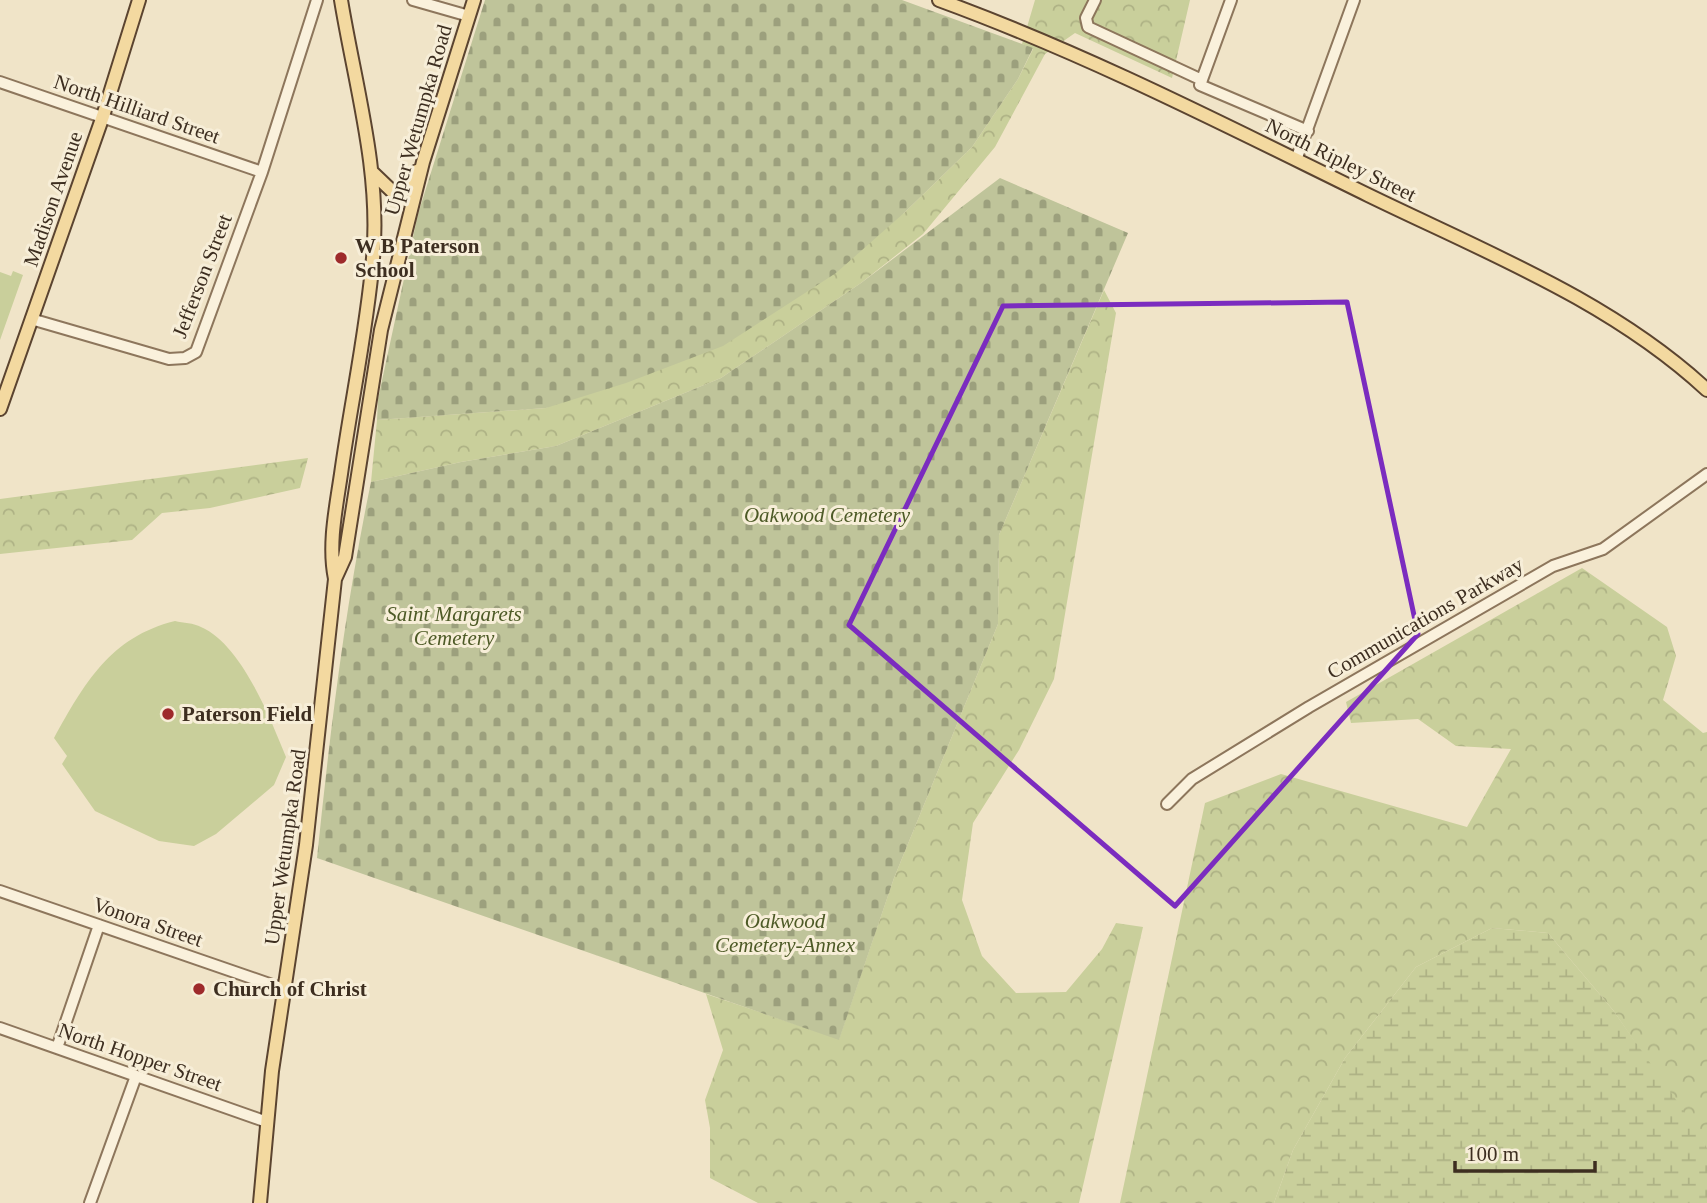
<svg xmlns="http://www.w3.org/2000/svg" width="1707" height="1203" viewBox="0 0 1707 1203" font-family="Georgia,serif">
<style>
.grass{fill:#c9cf9b}
.forest{fill:url(#forest-crowns)}
.wetland{fill:url(#wetland-marsh)}
.cemetery{fill:url(#cemetery-stones)}
.lines{fill:none;stroke-linecap:round;stroke-linejoin:round}
.minor-casing{stroke:#8d765c;stroke-width:14}
.major-casing{stroke:#5b4430;stroke-width:16}
.minor{stroke:#faf1dc;stroke-width:10}
.major{stroke:#f3d9a0;stroke-width:12}
.marked{fill:none;stroke:#7b2cbf;stroke-width:5;stroke-linejoin:round}
.poi-dot{fill:#9e2a2b;stroke:#f7eed8;stroke-width:2.5}
.labels{text-anchor:middle;stroke-width:6;stroke-linejoin:round;paint-order:stroke}
.street-label{font-size:21px;fill:#3d2e20;stroke:#f7eed8}
.poi-label{font-size:21px;font-weight:bold;fill:#3d2e20;stroke:#f7eed8;text-anchor:start}
.park-label{font-size:21px;font-style:italic;fill:#4d5a26;stroke:#f7eed8}
</style>
<defs>
<pattern id="forest-crowns" width="20" height="18" patternUnits="userSpaceOnUse" patternTransform="scale(1.75)"><rect width="20" height="18" fill="#c9cf9b"/><path d="M2 6a3 3 0 1 1 6 0M12 15a3 3 0 1 1 6 0" fill="none" stroke="#aeb285"/></pattern>
<pattern id="wetland-marsh" width="20" height="14" patternUnits="userSpaceOnUse" patternTransform="scale(1.75)"><rect width="20" height="14" fill="#c9cf9b"/><path d="M1 5h8M5 5V1M11 12h8M15 12V8" fill="none" stroke="#aeb285"/></pattern>
<pattern id="cemetery-stones" width="16" height="16" patternUnits="userSpaceOnUse" patternTransform="scale(1.75)"><rect width="16" height="16" fill="#bfc49a"/><path d="M2 7V4a2 2 0 0 1 4 0v3zM10 15v-3a2 2 0 0 1 4 0v3z" fill="#9ca07d"/></pattern>
</defs>
<rect width="100%" height="100%" fill="#f0e4c8"/>
<path class="grass" d="M 13,271 L 23,275 L 0,340 L 0,272 L 11,276 Z
M 175,621 C 183,623 194,623 201,627 C 242,645 270,718 286,757 L 274,785 L 216,834 L 194,846 L 159,841 L 95,811 L 62,764 L 67,756 L 54,738 C 84,684 110,637 175,621 Z"/>
<path class="forest" d="M 1035,0 L 1190,0 L 1172,78 L 1075,33 L 1045,54 L 995,147 L 923,234 L 861,283 L 721,378 L 556,446 L 461,462 L 371,482 L 377,420 L 546,408 L 904,213 L 972,147 L 1018,79 L 1033,49 L 1022,44 Z
M 1104,290 L 1116,313 L 1054,679 L 1019,750 L 973,823 L 962,900 L 982,956 L 1016,993 L 1066,992 L 1102,949 L 1116,923 L 1143,927 L 1079,1203 L 758,1203 L 710,1178 L 710,1128 L 705,1100 L 723,1050 L 706,994 L 839,1039 L 894,878 L 998,624 L 999,535 Z
M 308,458 L 300,488 L 210,508 L 162,513 L 132,540 L 0,554 L 0,499 Z
M 1582,568 L 1667,627 L 1676,656 L 1663,700 L 1703,733 L 1707,732 L 1707,1148 L 1613,1010 L 1548,933 L 1492,928 L 1416,967 L 1345,1058 L 1293,1150 L 1274,1203 L 1120,1203 L 1205,803 L 1281,774 L 1467,827 L 1511,749 L 1456,746 L 1418,719 L 1351,723 L 1346,702 Z"/>
<path class="wetland" d="M 1492,928 L 1548,933 L 1613,1010 L 1695,1127 L 1707,1148 L 1707,1203 L 1274,1203 L 1293,1150 L 1345,1058 L 1416,967 Z"/>
<path class="cemetery" d="M 485,0 L 902,0 L 1033,48 L 1018,79 L 972,147 L 904,213 L 836,273 L 723,346 L 626,383 L 546,408 L 377,420 L 378,399 L 418,214 Z
M 1000,178 L 1128,233 L 999,535 L 998,624 L 894,878 L 839,1040 L 317,858 C 330,732 345,607 371,482 L 461,462 L 556,446 L 721,378 L 861,283 Z"/>
<g class="lines">
<defs>
<path id="minor" d="M 413,0 L 469,16
M 1095,0 L 1086,18 L 1088,27 L 1202,80
M 1231,0 L 1200,85 L 1308,131
M 0,82 L 262,172
M 1296,160 L 1354,0
M 31,319 L 169,359 L 185,358 L 196,352 L 262,172 L 317,0
M 1167,804 L 1192,779 L 1309,707 L 1553,566 L 1603,549 L 1707,474
M 0,891 L 284,989
M 0,1028 L 267,1122
M 57,1048 L 99,925
M 90,1203 L 136,1076"/>
<path id="major" d="M 939,0 C 1087,54 1227,126 1368,195 C 1485,252 1611,301 1707,390
M 372,172 L 395,194 L 402,193 L 417,171
M 0,409 L 103,116 L 139,0
M 335,579 L 345,557 L 381,330 L 423,162 L 474,0
M 260,1203 L 272,1071 L 306,845 L 335,579 C 328,545 336,508 341,474 C 351,402 367,330 373,258 C 381,172 355,85 341,0"/>
</defs>
<use href="#minor" class="minor-casing"/>
<use href="#major" class="major-casing"/>
<use href="#minor" class="minor"/>
<use href="#major" class="major"/>
</g>
<path class="marked" d="M 1347,302 L 1418,634 L 1175,906 L 849,625 L 1003,306 Z"/>
<g class="poi-dot">
<circle cx="341" cy="258" r="7"/>
<circle cx="168" cy="714" r="7"/>
<circle cx="199" cy="989" r="7"/>
</g>
<g class="labels">
<g class="street-label">
<text transform="translate(137 109) rotate(19)" y="7">North Hilliard Street</text>
<text transform="translate(418 120) rotate(-74)" y="7">Upper Wetumpka Road</text>
<text transform="translate(1341 160) rotate(26)" y="7">North Ripley Street</text>
<text transform="translate(53 199) rotate(-71)" y="7">Madison Avenue</text>
<text transform="translate(202 276) rotate(-69)" y="7">Jefferson Street</text>
<text transform="translate(1425 618) rotate(-30)" y="7">Communications Parkway</text>
<text transform="translate(285 847) rotate(-82)" y="7">Upper Wetumpka Road</text>
<text transform="translate(148 922) rotate(19)" y="7">Vonora Street</text>
<text transform="translate(140 1057) rotate(19)" y="7">North Hopper Street</text>
</g>
<g class="poi-label">
<text x="355" y="253">W B Paterson<tspan x="355" dy="24">School</tspan></text>
<text x="182" y="721">Paterson Field</text>
<text x="213" y="996">Church of Christ</text>
</g>
<g class="park-label">
<text x="827" y="522">Oakwood Cemetery</text>
<text x="454" y="621">Saint Margarets<tspan x="454" dy="24">Cemetery</tspan></text>
<text x="785" y="928">Oakwood<tspan x="785" dy="24">Cemetery-Annex</tspan></text>
</g>
</g>
<path d="M1455 1161v10h140v-10" fill="none" stroke="#3d2e20" stroke-width="3.5"/>
<text x="1466" y="1161" font-size="21" fill="#3d2e20" stroke="#f7eed8" stroke-width="5" paint-order="stroke">100 m</text>
</svg>
